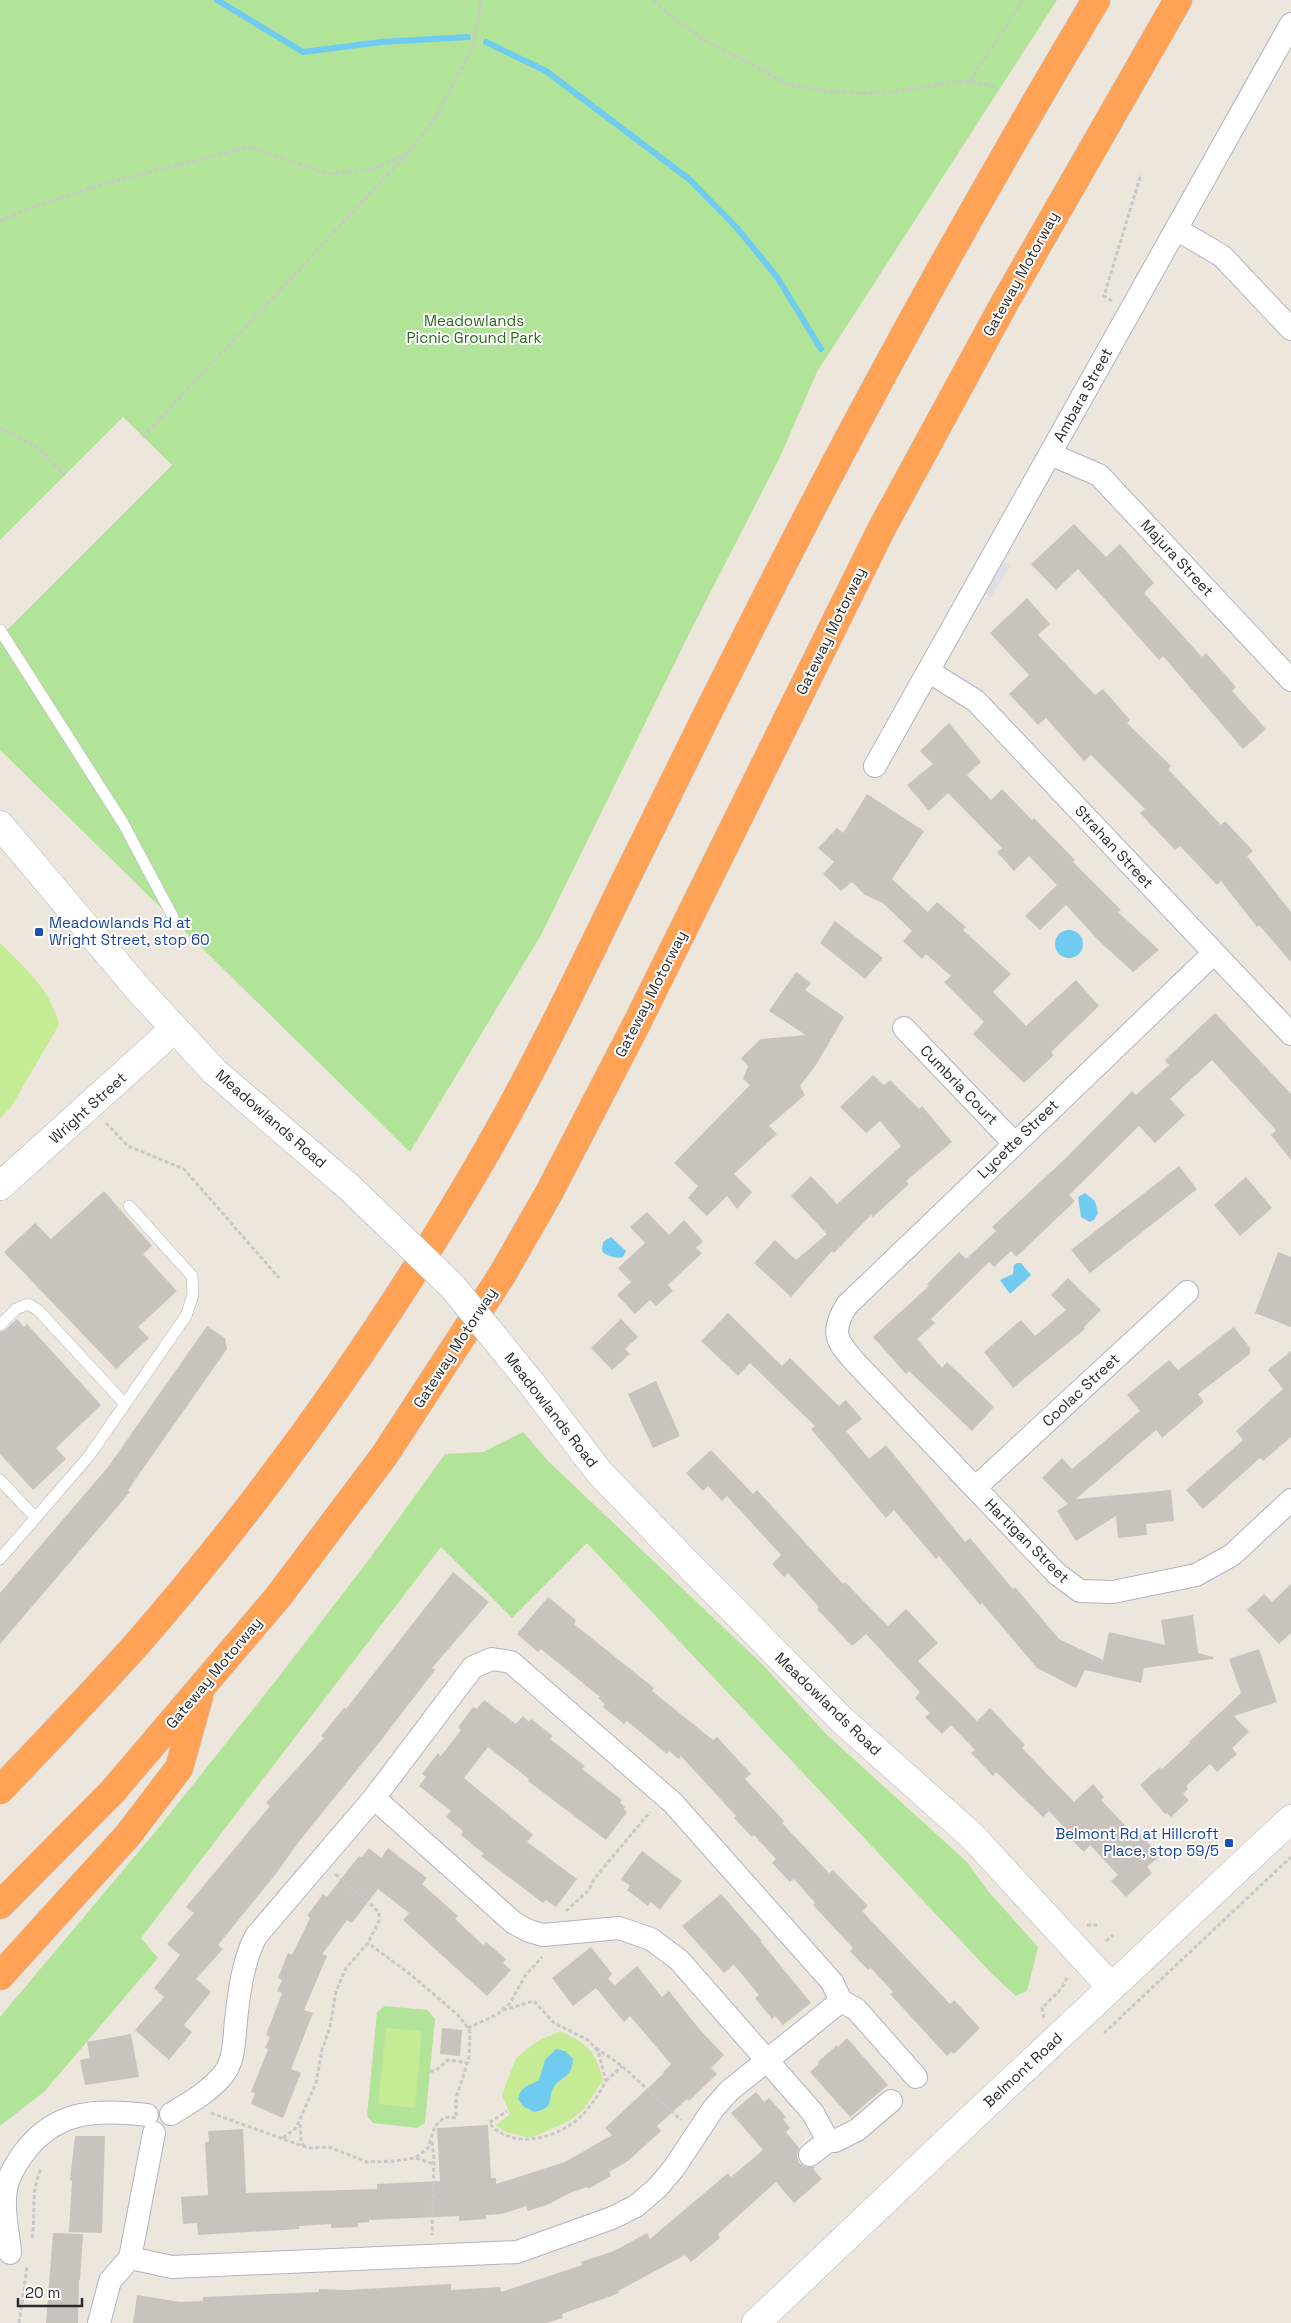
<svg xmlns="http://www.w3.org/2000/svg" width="1291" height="2323" viewBox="0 0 1291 2323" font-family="'Space Grotesk',sans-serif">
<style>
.industrial{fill:#e0dde5}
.green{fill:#b1e499}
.pitch{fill:#c5eb94}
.water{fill:#6fccf0}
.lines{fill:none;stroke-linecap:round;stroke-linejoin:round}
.stream{stroke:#6fccf0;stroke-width:6}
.building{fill:#c8c3bc}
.service-casing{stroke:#b1b3bf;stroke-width:12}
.minor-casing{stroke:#b1b3bf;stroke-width:24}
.tertiary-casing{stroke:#b1b3bf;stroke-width:29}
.secondary-casing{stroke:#b1b3bf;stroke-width:29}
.motorway-casing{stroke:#c8c8c8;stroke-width:29}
.path{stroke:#c8c8c8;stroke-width:3;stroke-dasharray:4 2.5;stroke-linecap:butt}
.service{stroke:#fff;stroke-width:11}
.minor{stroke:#fff;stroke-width:22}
.tertiary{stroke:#fff;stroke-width:28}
.secondary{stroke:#fff;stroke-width:28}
.motorway{stroke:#ffa256;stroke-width:28}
.secondary-bridge-casing{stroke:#b1b3bf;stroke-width:29;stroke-linecap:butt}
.secondary-bridge{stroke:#fff;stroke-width:28}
.transit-dot{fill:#1a4fb4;stroke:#fff;stroke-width:2}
.labels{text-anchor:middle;stroke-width:4;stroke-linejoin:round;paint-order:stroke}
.street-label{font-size:15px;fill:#2b2b2b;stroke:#fff}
.park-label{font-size:15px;fill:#296919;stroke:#fff}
.transit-label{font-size:15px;fill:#164399;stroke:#fff;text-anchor:start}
</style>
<rect width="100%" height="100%" fill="#ede6dd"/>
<path class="industrial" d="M 985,551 L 1010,565 L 991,597 L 967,583 Z"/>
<path class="green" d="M 0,0 L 1057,0 L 817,372 L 780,457 L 691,630 L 541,935 L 410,1152 L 0,750 L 0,637 L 172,465 L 123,417 L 0,540 Z
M 523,1432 L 548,1461 L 762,1664 L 825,1733 L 967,1862 L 988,1891 L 1038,1947 L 1027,1991 L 1016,1996 L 992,1974 L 587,1543 L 512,1618 L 441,1547 L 141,1938 L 158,1958 L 45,2091 L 0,2126 L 0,2017 L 156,1831 L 274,1683 L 371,1557 L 445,1454 L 483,1452 Z
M 385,2006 L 427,2010 L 435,2019 L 425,2123 L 417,2128 L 373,2123 L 367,2116 L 377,2012 Z"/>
<path class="pitch" d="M 0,943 C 24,967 52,991 59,1025 L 11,1107 L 0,1118 Z
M 386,2028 L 422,2031 L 415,2108 L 378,2104 Z
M 560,2031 C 588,2044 595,2050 603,2080 L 584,2109 L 571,2120 L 531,2138 L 506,2132 L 496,2125 L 510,2114 L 502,2095 L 516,2058 L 536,2042 Z"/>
<path class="water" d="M1055 944a14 14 0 1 1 28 0a14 14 0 1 1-28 0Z
M 1085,1193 L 1095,1201 L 1098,1213 L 1094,1220 L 1090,1222 L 1081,1217 L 1078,1197 Z
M 611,1237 L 626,1251 L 623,1257 C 618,1259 605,1256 602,1251 L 603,1242 Z
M 1017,1263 L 1021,1263 L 1031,1275 L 1010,1294 L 1000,1280 L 1013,1274 L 1014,1265 Z
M 556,2049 L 565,2051 L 573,2059 C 571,2081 562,2074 554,2087 C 546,2099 557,2108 534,2112 L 523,2106 L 518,2099 C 521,2085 528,2087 539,2080 L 545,2060 Z"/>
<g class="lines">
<path class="stream" d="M 217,0 L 303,52 L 381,42 L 468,37
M 486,42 L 546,71 L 689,179 L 737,228 L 777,277 L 821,349"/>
</g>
<path class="building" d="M 1074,524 L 1106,557 L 1120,544 L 1154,583 L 1144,593 L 1202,657 L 1206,653 L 1236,687 L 1232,691 L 1266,729 L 1243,749 L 1163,656 L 1159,660 L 1078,569 L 1056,590 L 1031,564 Z
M 1027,598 L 1050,624 L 1038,635 L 1095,695 L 1103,689 L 1130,720 L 1127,723 L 1171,766 L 1168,769 L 1221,825 L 1225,821 L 1253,851 L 1247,856 L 1291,912 L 1291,962 L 1259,925 L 1257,927 L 1221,881 L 1217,885 L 1180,846 L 1175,850 L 1140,813 L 1145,809 L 1091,755 L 1084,761 L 1046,718 L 1038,725 L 1009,694 L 1029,675 L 990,633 Z
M 949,723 L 981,762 L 967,775 L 991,800 L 1002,789 L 1032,820 L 1034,818 L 1075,860 L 1073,862 L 1121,910 L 1118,912 L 1159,950 L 1133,972 L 1099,941 L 1066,905 L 1040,930 L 1025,916 L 1057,885 L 1029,856 L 1014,871 L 997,852 L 1002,848 L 948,793 L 929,811 L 907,785 L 933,764 L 920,751 Z
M 867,794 L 924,831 L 892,879 L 928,912 L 937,902 L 966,927 L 963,930 L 1011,974 L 993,992 L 1026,1026 L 1076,980 L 1099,1006 L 1051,1052 L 1054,1055 L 1024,1083 L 973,1034 L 984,1022 L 944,982 L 951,976 L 926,954 L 922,959 L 903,941 L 912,931 L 883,903 L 865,895 L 852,882 L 841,891 L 823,874 L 834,862 L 818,848 L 837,828 L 843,833 Z
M 835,921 L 883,958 L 865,979 L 820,943 Z
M 796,972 L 811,983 L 805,990 L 844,1017 L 816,1065 L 800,1086 L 805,1095 L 769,1126 L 777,1134 L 734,1174 L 752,1192 L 737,1209 L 727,1196 L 707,1216 L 688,1198 L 698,1186 L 674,1163 L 750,1085 L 743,1079 L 748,1066 L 741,1058 L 761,1039 L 806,1035 L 769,1011 Z
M 1215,1013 L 1291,1094 L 1291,1160 L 1271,1135 L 1276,1130 L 1212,1060 L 1170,1099 L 1185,1115 L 1155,1143 L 1139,1126 L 1069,1195 L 1075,1201 L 1016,1257 L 1011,1251 L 994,1267 L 989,1262 L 931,1319 L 935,1323 L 917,1339 L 942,1368 L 947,1362 L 994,1407 L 972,1431 L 909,1371 L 906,1374 L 873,1337 L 929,1286 L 927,1284 L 959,1252 L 966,1259 L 996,1231 L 992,1227 L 1067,1157 L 1132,1091 L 1136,1095 L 1169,1065 L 1165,1060 Z
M 873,1075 L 884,1085 L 890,1080 L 919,1109 L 922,1106 L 952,1142 L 906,1181 L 909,1184 L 873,1217 L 871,1215 L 834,1253 L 832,1251 L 791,1297 L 754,1263 L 775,1240 L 796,1260 L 827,1234 L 791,1196 L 811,1176 L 837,1204 L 901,1146 L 880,1121 L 866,1133 L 840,1107 Z
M 1179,1166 L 1197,1189 L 1090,1273 L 1071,1250 Z
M 1246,1177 L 1272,1208 L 1240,1236 L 1214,1205 Z
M 104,1191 L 152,1246 L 143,1254 L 177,1291 L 138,1327 L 149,1338 L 116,1369 L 4,1252 L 35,1223 L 51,1239 Z
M 647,1212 L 669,1235 L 684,1220 L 703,1241 L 696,1248 L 702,1253 L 668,1285 L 673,1291 L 656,1306 L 650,1300 L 635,1314 L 617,1295 L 631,1282 L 618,1268 L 645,1243 L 630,1227 Z
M 1278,1252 L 1291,1257 L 1291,1327 L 1255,1313 Z
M 1068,1278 L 1101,1310 L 1084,1327 L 1085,1329 L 1013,1388 L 984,1352 L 1021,1320 L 1035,1336 L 1066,1310 L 1051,1295 Z
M 728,1313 L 782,1366 L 790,1358 L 839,1406 L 846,1400 L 862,1419 L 846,1431 L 869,1459 L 886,1445 L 965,1542 L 970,1538 L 1013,1589 L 1015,1587 L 1059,1639 L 1103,1660 L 1109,1632 L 1165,1645 L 1161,1620 L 1193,1615 L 1198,1653 L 1213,1657 L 1213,1659 L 1144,1668 L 1141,1683 L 1085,1670 L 1076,1688 L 1037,1668 L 982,1603 L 980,1605 L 939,1556 L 936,1559 L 894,1510 L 886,1518 L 811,1429 L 815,1426 L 750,1363 L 738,1376 L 701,1341 Z
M 17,1319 L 24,1327 L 27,1324 L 101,1405 L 56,1448 L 66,1459 L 33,1490 L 0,1454 L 0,1332 L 5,1330 Z
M 621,1319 L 638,1337 L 625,1349 L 630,1354 L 612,1370 L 591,1348 Z
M 207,1326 L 225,1338 L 227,1349 L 128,1490 L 130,1492 L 0,1644 L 0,1593 L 108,1467 Z
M 1234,1327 L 1250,1348 L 1250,1354 L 1198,1394 L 1204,1402 L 1162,1438 L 1156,1430 L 1076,1499 L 1171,1490 L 1174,1521 L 1146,1524 L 1147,1535 L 1118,1538 L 1116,1516 L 1076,1541 L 1057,1511 L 1068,1504 L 1042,1478 L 1062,1458 L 1072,1469 L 1140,1411 L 1127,1395 L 1169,1360 L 1178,1370 Z
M 1291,1351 L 1291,1437 L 1263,1461 L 1260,1458 L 1203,1509 L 1186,1490 L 1243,1440 L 1236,1431 L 1283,1389 L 1268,1370 Z
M 656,1381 L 680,1436 L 653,1448 L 628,1394 Z
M 711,1450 L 753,1494 L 757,1490 L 843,1584 L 845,1582 L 888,1626 L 906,1609 L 938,1643 L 918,1661 L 977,1721 L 990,1708 L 1025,1745 L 1022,1748 L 1074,1802 L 1093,1784 L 1104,1797 L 1101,1800 L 1136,1837 L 1140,1834 L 1160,1856 L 1147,1867 L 1152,1873 L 1126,1897 L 1111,1881 L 1118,1875 L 1090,1845 L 1084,1852 L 1073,1841 L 1075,1839 L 1049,1811 L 1043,1817 L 996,1772 L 993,1776 L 971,1753 L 975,1750 L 951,1725 L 942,1734 L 925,1717 L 930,1713 L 915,1698 L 920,1692 L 866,1634 L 852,1646 L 817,1609 L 819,1607 L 788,1573 L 784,1577 L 772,1564 L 781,1555 L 727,1496 L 722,1501 L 708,1486 L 703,1491 L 686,1473 Z
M 453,1572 L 489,1602 L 432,1668 L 435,1670 L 382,1739 L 301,1839 L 275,1875 L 218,1945 L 223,1949 L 196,1979 L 211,1992 L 184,2025 L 192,2032 L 169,2060 L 135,2030 L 164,1997 L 154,1988 L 180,1955 L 167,1944 L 194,1913 L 186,1907 L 270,1806 L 266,1803 L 324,1738 L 321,1736 L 344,1708 L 346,1709 Z
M 1291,1584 L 1291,1633 L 1279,1644 L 1247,1610 L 1264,1594 L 1272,1602 Z
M 548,1597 L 576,1620 L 574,1624 L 654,1688 L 652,1691 L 713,1740 L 717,1737 L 751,1774 L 745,1779 L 784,1821 L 782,1823 L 829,1873 L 833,1870 L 868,1906 L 862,1911 L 950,2004 L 954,2000 L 980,2028 L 954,2054 L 951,2052 L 947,2056 L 890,1994 L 893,1992 L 871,1968 L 868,1970 L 850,1951 L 853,1948 L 813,1905 L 815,1903 L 794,1879 L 790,1882 L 772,1863 L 776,1859 L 754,1835 L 752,1837 L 734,1818 L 736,1816 L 681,1756 L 679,1759 L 669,1751 L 667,1754 L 627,1721 L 624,1724 L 603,1707 L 605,1704 L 598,1698 L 600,1697 L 541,1649 L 538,1652 L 517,1634 Z
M 1259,1649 L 1277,1702 L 1234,1716 L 1249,1732 L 1232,1748 L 1237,1754 L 1217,1772 L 1210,1764 L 1186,1786 L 1188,1789 L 1183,1794 L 1189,1800 L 1171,1817 L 1167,1813 L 1165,1814 L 1140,1785 L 1160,1767 L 1162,1769 L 1190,1743 L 1189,1742 L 1241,1693 L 1229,1659 Z
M 484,1700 L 516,1724 L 523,1716 L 529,1722 L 531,1719 L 553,1736 L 550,1739 L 585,1766 L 582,1769 L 622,1800 L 620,1802 L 625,1807 L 624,1809 L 627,1812 L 606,1840 L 528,1781 L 529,1779 L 488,1747 L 464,1778 L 533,1835 L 527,1842 L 577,1879 L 556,1907 L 546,1900 L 543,1903 L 481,1856 L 484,1854 L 461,1835 L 463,1831 L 446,1817 L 451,1811 L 419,1786 L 426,1777 L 422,1774 L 438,1753 L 441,1756 L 461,1730 L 458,1727 L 473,1707 L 477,1709 Z
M 369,1848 L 381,1858 L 388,1848 L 427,1878 L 422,1884 L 458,1916 L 455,1919 L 483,1945 L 486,1942 L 506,1959 L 503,1963 L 511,1970 L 487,1996 L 403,1920 L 409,1913 L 378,1889 L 352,1923 L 347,1920 L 322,1954 L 327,1956 L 304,2010 L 313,2013 L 291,2069 L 301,2073 L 283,2118 L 251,2104 L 255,2093 L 251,2092 L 268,2049 L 265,2048 L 270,2037 L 266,2035 L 282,1993 L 277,1991 L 282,1980 L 278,1978 L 288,1953 L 292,1955 L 310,1918 L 307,1916 L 323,1894 L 327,1897 L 359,1856 L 362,1857 Z
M 642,1851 L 682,1881 L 660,1910 L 651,1902 L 648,1906 L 627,1890 L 630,1886 L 621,1879 Z
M 721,1894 L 762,1941 L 761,1942 L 811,2003 L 783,2025 L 775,2016 L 772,2019 L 755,1998 L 759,1995 L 735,1966 L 733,1965 L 724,1973 L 682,1926 Z
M 591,1947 L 612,1974 L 608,1979 L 615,1985 L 637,1966 L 662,1997 L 669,1991 L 700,2030 L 724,2055 L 711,2068 L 717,2074 L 689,2101 L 687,2099 L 657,2126 L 661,2131 L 628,2161 L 609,2172 L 611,2176 L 588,2189 L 587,2187 L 570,2193 L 549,2204 L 528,2211 L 526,2206 L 502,2214 L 486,2215 L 486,2219 L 459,2221 L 459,2216 L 369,2220 L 369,2222 L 358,2223 L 358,2227 L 331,2228 L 331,2224 L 299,2226 L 299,2229 L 198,2235 L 197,2223 L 183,2224 L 181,2197 L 208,2195 L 205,2142 L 209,2142 L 208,2131 L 243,2129 L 246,2193 L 377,2189 L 377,2184 L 440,2181 L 437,2128 L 488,2125 L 491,2178 L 496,2178 L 496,2184 L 565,2162 L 612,2135 L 605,2128 L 664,2073 L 663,2072 L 671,2064 L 630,2016 L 624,2022 L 596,1988 L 573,2006 L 552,1978 Z
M 442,2028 L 462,2030 L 460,2056 L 440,2054 Z
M 131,2034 L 139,2077 L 85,2085 L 80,2060 L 90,2058 L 87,2042 Z
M 847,2038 L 888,2085 L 850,2117 L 810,2072 L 819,2064 L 818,2062 L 837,2045 L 838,2047 Z
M 756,2092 L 764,2102 L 769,2098 L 786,2117 L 783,2119 L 790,2128 L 786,2132 L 799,2148 L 797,2156 L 799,2163 L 806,2167 L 815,2167 L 813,2169 L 822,2179 L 794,2203 L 776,2182 L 718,2234 L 720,2238 L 691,2262 L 685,2255 L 618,2291 L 619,2293 L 562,2314 L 563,2318 L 546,2323 L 133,2323 L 137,2295 L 180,2302 L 203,2301 L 203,2297 L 319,2292 L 319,2289 L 347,2290 L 451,2284 L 451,2290 L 500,2287 L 501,2292 L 582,2265 L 581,2262 L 614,2251 L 647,2233 L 650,2239 L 728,2173 L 731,2177 L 763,2150 L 731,2113 Z
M 75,2136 L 105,2136 L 102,2233 L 69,2232 L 72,2181 L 70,2180 Z
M 53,2233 L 83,2234 L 80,2280 L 79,2280 L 78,2323 L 46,2323 Z"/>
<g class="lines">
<defs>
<path id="service" d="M 0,630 L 123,823 L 173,917
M 0,1325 L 16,1309 L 28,1304 L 38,1310 L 124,1403
M 0,1480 L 35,1517
M 0,1559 L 89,1456 L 186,1316 L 193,1295 L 192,1276 L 129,1206"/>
<path id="minor" d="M 1176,229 L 1222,256 L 1291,329
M 1050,454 L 1099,475 L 1291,680
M 928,671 L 976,701 L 1291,1034
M 875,766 L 1291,24
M 1214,953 L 847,1305 C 830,1332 836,1341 856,1363 L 1057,1574 L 1080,1591 L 1113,1592 L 1196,1575 L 1232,1555 L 1291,1500
M 904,1028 L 1014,1143
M 975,1488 L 1187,1292
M 374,1798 L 514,1923 L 529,1931 L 543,1935 L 619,1928 L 651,1939 L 679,1960 L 813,2113 L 828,2141
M 171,2114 C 189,2103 209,2092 223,2075 C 235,2060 234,2039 236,2020 C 239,1993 243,1960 256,1936 L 374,1798 L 473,1667 L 492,1659 L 511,1662 L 673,1803 L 832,1982 L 841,2001 L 856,2009 L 916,2077
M 810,2155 L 828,2141 L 835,2141 L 857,2130 L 891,2101
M 10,2253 C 9,2236 4,2217 5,2200 C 5,2182 13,2168 23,2154 C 55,2110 96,2109 147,2115
M 130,2258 L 172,2267 L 517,2252 L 612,2218 L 636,2206 L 657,2188 L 674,2168 L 713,2109 L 729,2091 L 841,2001
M 99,2323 L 110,2281 L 130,2258 L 154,2133"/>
<path id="tertiary" d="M 0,1186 L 174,1029"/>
<path id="secondary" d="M 0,825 L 139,990 L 215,1072 L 349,1187
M 532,1384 L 599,1472 L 680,1556 L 842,1720 L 972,1836 L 1111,1987
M 756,2323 L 958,2131 L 1291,1819"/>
<path id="motorway" d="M 0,1790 C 47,1741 93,1693 138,1643 C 269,1492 387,1325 487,1151 C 536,1065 579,976 622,887 C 664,801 706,716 749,631 C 857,416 973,206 1096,0
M 0,1905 L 113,1791 L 278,1597 L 384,1456 L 502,1275 L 550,1191 L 636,1025 L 882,528 L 1004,304 L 1178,0
M 0,1976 L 128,1835 L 179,1768 L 199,1697"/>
</defs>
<use href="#service" class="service-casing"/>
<use href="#minor" class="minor-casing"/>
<use href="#tertiary" class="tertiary-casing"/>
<use href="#secondary" class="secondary-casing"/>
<use href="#motorway" class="motorway-casing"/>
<path class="path" d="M 654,0 L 668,14 L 704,40 L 788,84 L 826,91 L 852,93 L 886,93 L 953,82 L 970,81 L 996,87
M 970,81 L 1023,0
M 0,221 L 32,207 L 104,184 L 249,147 L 328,174 L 373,169 L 409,153 L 433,121 L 473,47 L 481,0
M 1112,301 L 1104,296 L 1141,174
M 0,428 L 37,447 L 65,475
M 143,437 L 407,154
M 106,1123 L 128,1146 L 184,1169 L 279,1278
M 566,1911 L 589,1890 L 594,1879 L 650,1812
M 1087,1925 L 1097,1925
M 1106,1941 L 1113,1935
M 503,2010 L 534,2001 L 554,2023 L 588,2040 L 598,2051 L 606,2081 C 598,2096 587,2113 573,2123 C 547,2141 511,2148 489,2123 L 507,2111
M 1044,2018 L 1042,2008 L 1061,1989 L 1068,1976
M 468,2028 L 498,2014 L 510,2003 L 525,1976 L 542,1957
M 1104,2033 L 1291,1857
M 596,2048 L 622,2066 L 681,2120
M 430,2071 L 435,2071 L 448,2060 L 468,2063
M 606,2081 L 622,2066
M 211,2113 L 308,2148 L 329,2147 L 367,2162 L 395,2161 L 415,2158 L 428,2148 L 435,2126 L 445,2117 L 456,2118 L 456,2098 L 469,2058 L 470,2033 L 468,2028 L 458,2015 L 410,1974 L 368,1943
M 300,2124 L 301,2141 L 304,2146
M 283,2138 L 296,2128 L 316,2083 L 322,2050 L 330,2027 L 336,1991 L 346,1968 L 368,1943 L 379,1921 L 379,1913 L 373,1906 L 335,1874
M 432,2142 L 434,2159 L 432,2235
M 416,2158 L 434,2164
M 32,2238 C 36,2213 30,2193 41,2169
M 19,2323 L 27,2267"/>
<use href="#service" class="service"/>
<use href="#minor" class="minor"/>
<use href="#tertiary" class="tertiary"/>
<use href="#secondary" class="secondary"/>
<use href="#motorway" class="motorway"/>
<defs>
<path id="secondary-bridge" d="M 349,1187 L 453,1287 L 532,1384"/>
</defs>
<use href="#secondary-bridge" class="secondary-bridge-casing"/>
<use href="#secondary-bridge" class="secondary-bridge"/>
</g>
<g class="transit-dot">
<rect x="34" y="927" width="10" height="10" rx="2.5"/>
<rect x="1224" y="1838" width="10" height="10" rx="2.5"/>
</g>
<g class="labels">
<g class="street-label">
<text transform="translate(1021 274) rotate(-61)" y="5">Gateway Motorway</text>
<text transform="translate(1083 395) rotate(-61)" y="5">Ambara Street</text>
<text transform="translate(1177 558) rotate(47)" y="5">Majura Street</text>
<text transform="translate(831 631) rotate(-64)" y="5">Gateway Motorway</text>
<text transform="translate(1114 847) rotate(47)" y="5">Strahan Street</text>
<text transform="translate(651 994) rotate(-63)" y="5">Gateway Motorway</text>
<text transform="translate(959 1085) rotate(46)" y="5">Cumbria Court</text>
<text transform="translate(88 1108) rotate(-42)" y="5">Wright Street</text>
<text transform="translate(271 1119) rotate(41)" y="5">Meadowlands Road</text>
<text transform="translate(1018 1139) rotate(-44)" y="5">Lycette Street</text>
<text transform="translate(455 1348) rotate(-57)" y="5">Gateway Motorway</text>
<text transform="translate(1081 1390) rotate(-43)" y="5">Coolac Street</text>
<text transform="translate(551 1410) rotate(52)" y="5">Meadowlands Road</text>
<text transform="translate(1027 1541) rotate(45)" y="5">Hartigan Street</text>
<text transform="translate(214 1673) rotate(-50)" y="5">Gateway Motorway</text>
<text transform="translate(828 1704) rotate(44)" y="5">Meadowlands Road</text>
<text transform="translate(1023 2070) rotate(-43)" y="5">Belmont Road</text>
</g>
<g class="park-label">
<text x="474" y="326">Meadowlands<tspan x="474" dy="17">Picnic Ground Park</tspan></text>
</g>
<g class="transit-label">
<text x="49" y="928">Meadowlands Rd at<tspan x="49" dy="17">Wright Street, stop 60</tspan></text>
<text x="1219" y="1839" text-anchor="end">Belmont Rd at Hillcroft<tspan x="1219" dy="17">Place, stop 59/5</tspan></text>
</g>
</g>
<path d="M18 2298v8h64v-8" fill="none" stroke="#2b2b2b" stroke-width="2.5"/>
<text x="25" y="2298" font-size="15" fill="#2b2b2b" stroke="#ffffff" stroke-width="4" paint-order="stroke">20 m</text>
</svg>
